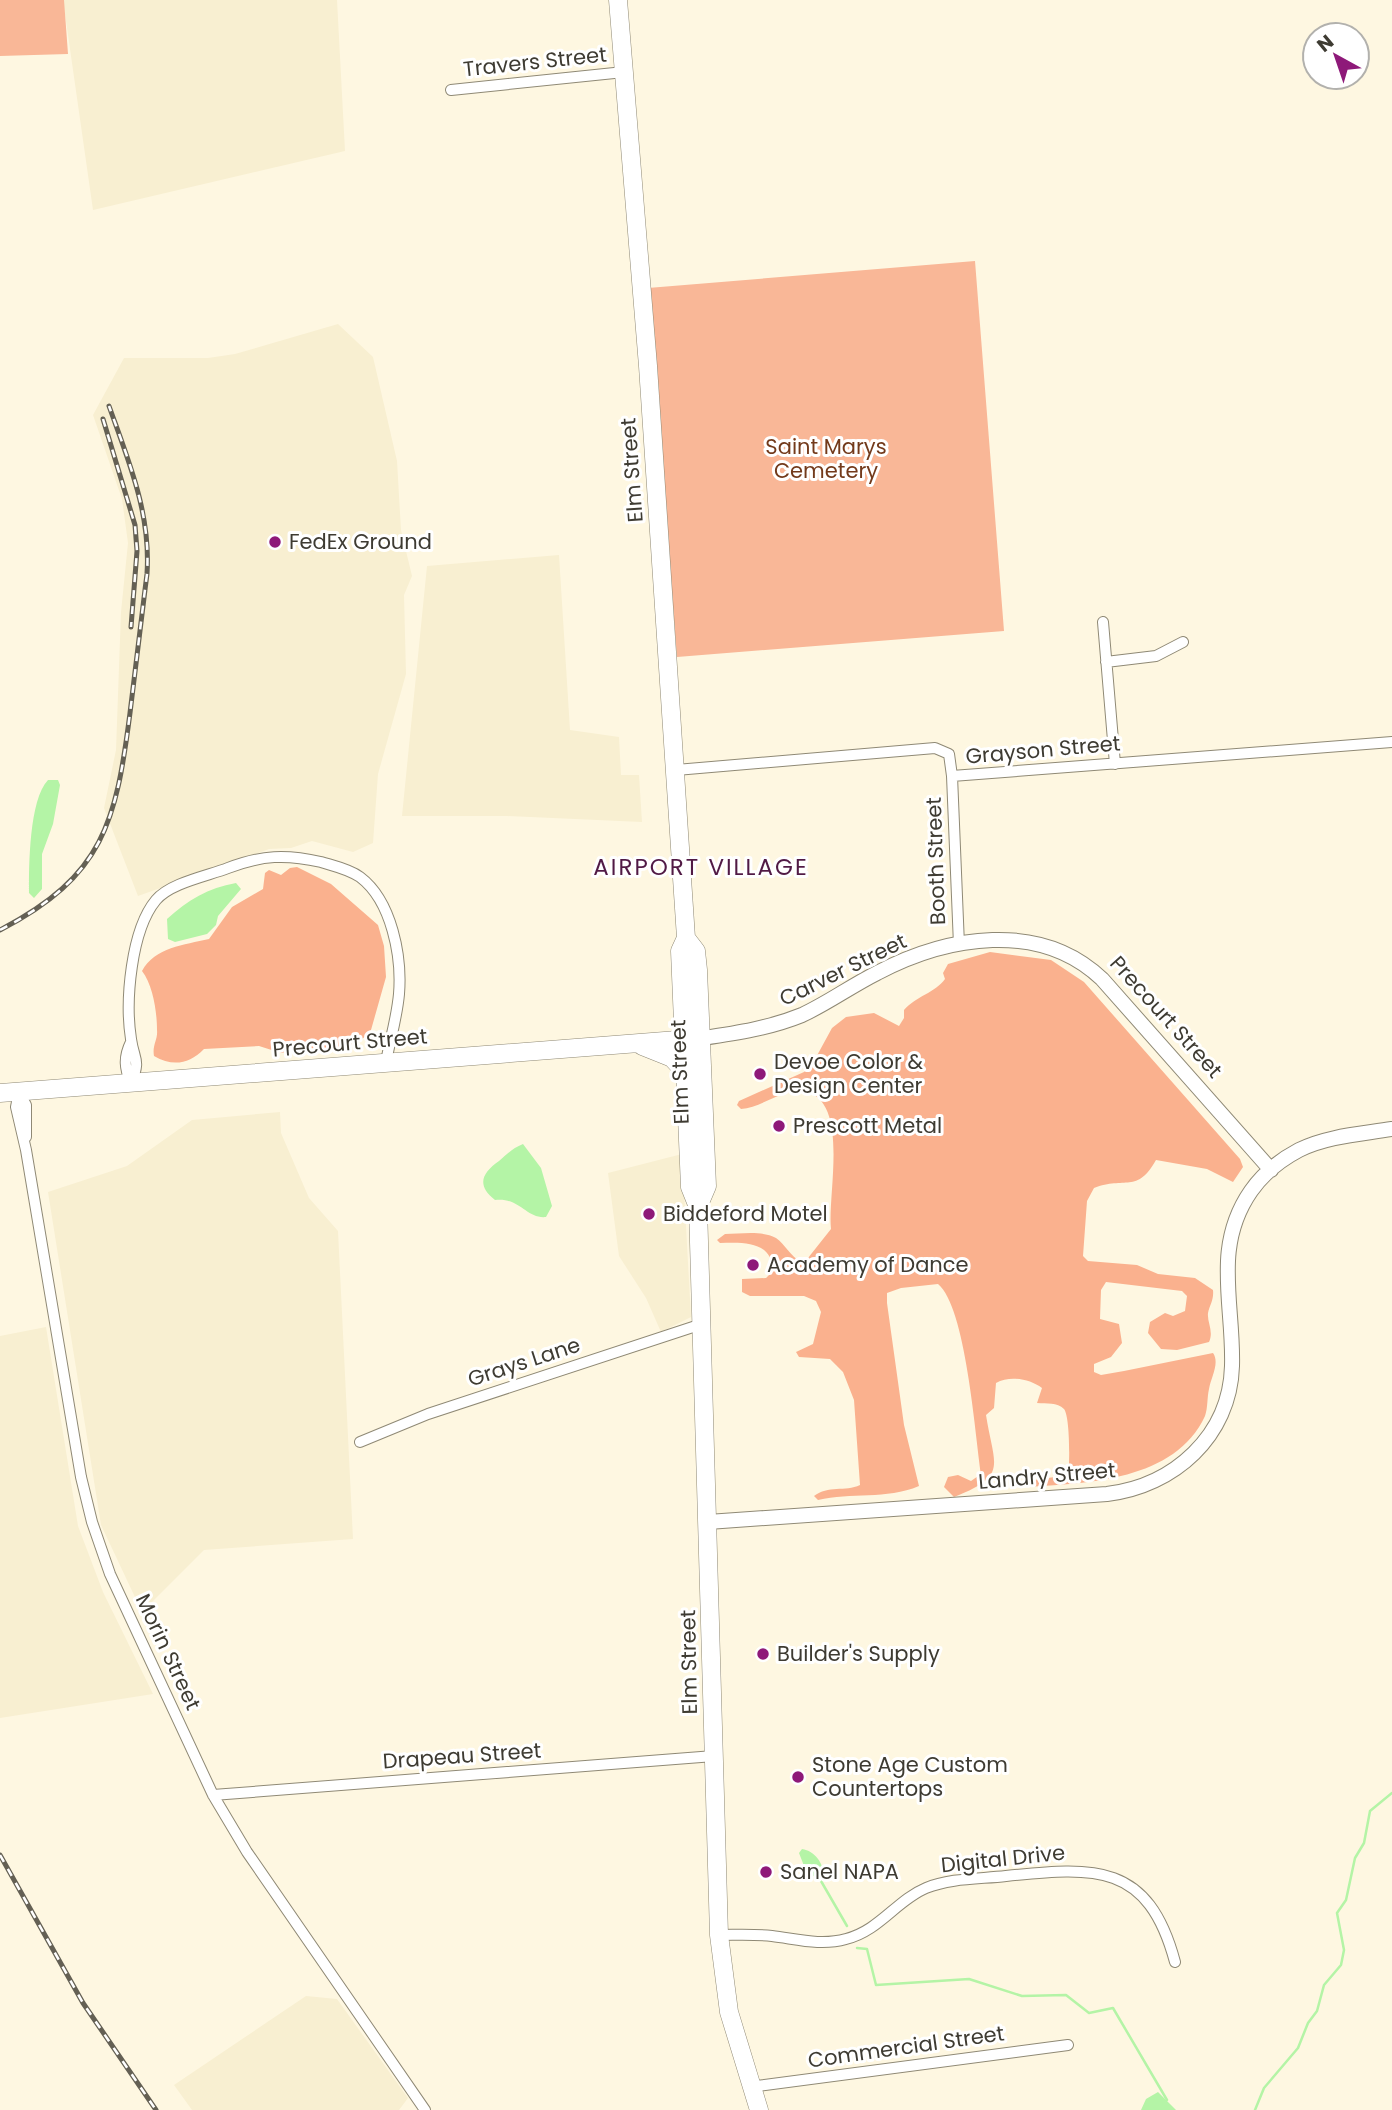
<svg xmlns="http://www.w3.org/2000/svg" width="1392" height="2110" viewBox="0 0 1392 2110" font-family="Poppins,sans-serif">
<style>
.built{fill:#f8efd1}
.green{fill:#f9b797}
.forest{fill:#fab18e}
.water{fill:#b4f4a6}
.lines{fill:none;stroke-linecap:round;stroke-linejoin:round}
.stream{stroke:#b4f4a6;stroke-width:2.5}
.minor-casing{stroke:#8f8975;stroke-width:12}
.tertiary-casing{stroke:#8f8975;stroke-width:16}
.primary-casing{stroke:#8f8975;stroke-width:19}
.minor{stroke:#fff;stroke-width:10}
.tertiary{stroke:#fff;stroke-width:14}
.primary{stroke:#fff;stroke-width:18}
.rail-casing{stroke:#646054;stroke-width:5}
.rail{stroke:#fff;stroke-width:2.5;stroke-dasharray:8;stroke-linecap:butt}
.poi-dot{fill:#8e1979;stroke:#fff;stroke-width:2.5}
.labels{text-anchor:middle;stroke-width:6;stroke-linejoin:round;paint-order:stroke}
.street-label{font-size:21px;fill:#3e3b32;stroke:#fff}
.park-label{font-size:21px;fill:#733a1b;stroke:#fff}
.poi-label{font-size:21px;fill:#3e3b32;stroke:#fff;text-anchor:start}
.neighbourhood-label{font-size:23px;letter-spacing:2px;fill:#511a45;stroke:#fff}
</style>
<rect width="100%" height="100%" fill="#fef7e1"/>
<path class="built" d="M 63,0 L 337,0 L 345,151 L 93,210 Z
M 338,324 L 373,357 L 397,461 L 401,530 L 412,576 L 404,595 L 406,674 L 378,774 L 373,843 L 353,852 L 312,841 L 291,848 L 269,849 L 138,896 L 104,808 L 116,750 L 121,612 L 128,543 L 122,499 L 93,415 L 124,358 L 208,358 L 235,354 Z
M 559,555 L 570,730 L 619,737 L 621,775 L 639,775 L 642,822 L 507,816 L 402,816 L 427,566 Z
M 280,1112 L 281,1133 L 309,1198 L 338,1231 L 353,1539 L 204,1550 L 142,1612 L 101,1525 L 48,1192 L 127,1166 L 192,1120 Z
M 682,1154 L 691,1317 L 661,1332 L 646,1298 L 619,1256 L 608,1173 Z
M 46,1327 L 78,1526 L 103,1592 L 153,1694 L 0,1718 L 0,1336 Z
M 306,1996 L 337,1999 L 408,2098 L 399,2110 L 192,2110 L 174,2085 Z"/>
<path class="green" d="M 0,0 L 64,0 L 68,54 L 0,56 Z
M 975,261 L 1004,631 L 677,657 L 648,288 Z"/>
<path class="forest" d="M 297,867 L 331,884 L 378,925 L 384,946 L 386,977 L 371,1030 L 365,1037 L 341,1050 L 311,1048 L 281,1053 L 259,1046 L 204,1049 C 189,1064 173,1067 154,1056 C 152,1045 158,1040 157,1030 C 157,1012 153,985 142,971 C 155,947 184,945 209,939 L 232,907 L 263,889 L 265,873 L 269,870 L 281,875 L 290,868 Z
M 990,952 L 1051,960 L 1084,982 L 1240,1159 L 1243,1167 L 1233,1182 L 1207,1169 L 1156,1160 C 1137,1194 1125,1176 1094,1188 L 1087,1201 L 1083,1256 L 1088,1261 L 1137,1265 L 1158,1274 L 1195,1278 L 1213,1290 C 1214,1300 1210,1304 1208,1313 C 1207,1323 1214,1331 1209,1342 L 1177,1350 L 1161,1349 L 1148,1333 L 1150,1322 L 1165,1313 L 1173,1316 L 1185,1311 L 1187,1296 L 1182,1291 L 1106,1282 L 1101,1290 L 1100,1319 L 1119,1324 L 1122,1343 L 1111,1357 L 1094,1364 L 1094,1372 L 1101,1375 L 1124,1371 L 1213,1353 C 1220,1363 1211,1377 1209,1389 C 1207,1397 1208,1408 1205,1416 C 1175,1481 1087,1483 1027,1487 L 1015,1483 L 1068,1475 C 1070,1465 1070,1416 1064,1409 C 1057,1402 1047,1404 1037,1403 L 1042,1388 C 1030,1379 1010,1375 996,1383 L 994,1408 L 986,1415 C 994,1466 1009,1476 954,1497 L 944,1487 L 948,1477 L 958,1475 L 971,1481 L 981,1474 C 975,1434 966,1307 938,1284 L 901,1288 L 887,1293 L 887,1303 L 904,1425 L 919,1486 C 886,1500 851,1492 818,1500 L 814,1496 C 828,1485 845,1492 860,1485 L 854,1400 L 843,1372 L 830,1359 L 799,1357 L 796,1352 L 813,1344 L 821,1312 L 816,1301 L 804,1296 L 750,1296 L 742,1292 L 742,1279 L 766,1278 L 773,1271 C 772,1241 744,1242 720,1243 L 717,1240 L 725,1234 C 740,1234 762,1230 776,1238 C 785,1244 790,1256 801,1262 L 808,1258 L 831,1229 C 827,1195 851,1098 803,1091 C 782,1088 762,1108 741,1109 L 737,1105 L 739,1101 L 804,1072 L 814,1061 L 832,1028 L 846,1017 L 874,1013 L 899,1026 L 904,1018 L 904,1010 C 916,996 935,993 945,979 L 943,973 L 948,964 Z"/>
<path class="water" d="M 48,780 L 58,780 L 60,785 L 53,824 L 42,854 L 42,889 L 34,898 L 29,893 C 29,866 29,800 48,780 Z
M 236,883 L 241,889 L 218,916 L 216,925 L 207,934 L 175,942 L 168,939 L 167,919 C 188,900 208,888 236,883 Z
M 523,1144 L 541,1168 L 552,1206 L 546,1217 C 526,1219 520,1197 495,1200 C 476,1185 482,1173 499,1161 C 507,1154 513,1148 523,1144 Z
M 802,1849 C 815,1851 823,1863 824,1875 L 821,1881 L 806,1871 L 799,1853 Z
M 1158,2092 L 1176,2110 L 1141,2110 L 1146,2099 Z"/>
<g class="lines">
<path class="stream" d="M 821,1881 L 847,1926
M 857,1948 L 867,1949 L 876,1985 L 969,1979 L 1022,1996 L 1066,1995 L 1089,2013 L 1113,2008 L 1167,2100
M 1255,2110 L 1264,2088 L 1298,2048 L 1308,2023 L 1317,2011 L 1324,1985 L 1341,1965 L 1344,1950 L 1337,1913 L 1346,1900 L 1355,1858 L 1364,1843 L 1370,1811 L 1392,1793"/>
<defs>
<path id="minor" d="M 451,90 L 624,72
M 1103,622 L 1115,764
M 1106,662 L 1156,656 L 1183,642
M 676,770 L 935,748 L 949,754 L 952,776 L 1392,742
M 952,776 L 959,945
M 131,1042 C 123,1058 125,1069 131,1084
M 131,1084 C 141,1058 134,1061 131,1039 C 125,1001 131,930 156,900 C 170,883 207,876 228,868 C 262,855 286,854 321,862 C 334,866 349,869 360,877 C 392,901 402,957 399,994 C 397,1017 390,1040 386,1062
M 19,1092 L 16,1107 L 26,1150 L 81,1477 L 92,1522 L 110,1574 L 213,1795 L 247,1852 L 425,2110
M 19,1092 L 26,1105 L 26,1137
M 360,1442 L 428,1414 L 702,1324
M 213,1795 L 714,1756
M 719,1935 C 737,1935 754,1934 772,1936 C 797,1939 821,1946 846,1939 C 879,1931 897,1900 926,1888 C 950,1878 980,1879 1006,1876 C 1095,1867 1148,1862 1175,1962
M 750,2087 L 1068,2045"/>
<path id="tertiary" d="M 703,1038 C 737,1033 770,1028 802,1015 C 828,1003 851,986 877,973 C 947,936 1040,920 1102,979 L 1271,1170
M 708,1522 L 1107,1494 C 1174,1486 1230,1436 1232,1366 C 1234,1304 1212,1247 1251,1191 C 1263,1174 1280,1160 1299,1150 C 1327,1136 1362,1134 1392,1129"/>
<path id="primary" d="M 618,0 L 648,366 L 686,938 L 680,951 L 690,1187 L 698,1207 L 719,1935 L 729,2012 L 759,2110
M 686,938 L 696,951 L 698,970 L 707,1186 L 698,1207
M 642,1046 L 672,1058 L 686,1073
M 0,1093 L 703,1038"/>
</defs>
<use href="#minor" class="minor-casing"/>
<use href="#tertiary" class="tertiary-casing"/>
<use href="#primary" class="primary-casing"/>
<use href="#minor" class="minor"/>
<use href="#tertiary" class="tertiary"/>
<use href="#primary" class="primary"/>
<defs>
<path id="rail" d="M 103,419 L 135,525 L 137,551 L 131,627
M 0,930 C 104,876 116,822 130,713 C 136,666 141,620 147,574 C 151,514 129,462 109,406
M 0,1855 L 83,2003 L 156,2110"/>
</defs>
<use href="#rail" class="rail-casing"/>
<use href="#rail" class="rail"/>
</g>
<g class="poi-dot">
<circle cx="275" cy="542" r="7"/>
<circle cx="760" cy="1074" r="7"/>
<circle cx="779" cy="1126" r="7"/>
<circle cx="649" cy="1214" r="7"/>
<circle cx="753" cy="1265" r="7"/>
<circle cx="763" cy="1654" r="7"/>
<circle cx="798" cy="1777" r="7"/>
<circle cx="766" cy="1872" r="7"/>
</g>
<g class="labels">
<g class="street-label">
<text transform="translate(535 62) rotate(-6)" y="7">Travers Street</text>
<text transform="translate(632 470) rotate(-94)" y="7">Elm Street</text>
<text transform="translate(1043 750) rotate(-5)" y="7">Grayson Street</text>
<text transform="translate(936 861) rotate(-92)" y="7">Booth Street</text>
<text transform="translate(843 970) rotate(-26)" y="7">Carver Street</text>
<text transform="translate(1166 1017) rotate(48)" y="7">Precourt Street</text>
<text transform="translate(350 1043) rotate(-5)" y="7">Precourt Street</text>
<text transform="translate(680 1072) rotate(-92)" y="7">Elm Street</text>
<text transform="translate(524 1362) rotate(-18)" y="7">Grays Lane</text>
<text transform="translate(1047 1476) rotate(-5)" y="7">Landry Street</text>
<text transform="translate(168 1652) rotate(65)" y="7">Morin Street</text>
<text transform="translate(689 1662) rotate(-91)" y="7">Elm Street</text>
<text transform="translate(462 1756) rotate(-4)" y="7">Drapeau Street</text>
<text transform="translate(1003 1859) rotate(-6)" y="7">Digital Drive</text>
<text transform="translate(906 2047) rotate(-8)" y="7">Commercial Street</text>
</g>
<g class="park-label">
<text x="826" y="454">Saint Marys<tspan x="826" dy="24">Cemetery</tspan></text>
</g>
<g class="poi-label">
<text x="289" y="549">FedEx Ground</text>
<text x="774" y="1069">Devoe Color &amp;<tspan x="774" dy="24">Design Center</tspan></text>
<text x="793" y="1133">Prescott Metal</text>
<text x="663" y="1221">Biddeford Motel</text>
<text x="767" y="1272">Academy of Dance</text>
<text x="777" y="1661">Builder's Supply</text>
<text x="812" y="1772">Stone Age Custom<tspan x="812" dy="24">Countertops</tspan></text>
<text x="780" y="1879">Sanel NAPA</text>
</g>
<g class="neighbourhood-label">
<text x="701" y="875">AIRPORT VILLAGE</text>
</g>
</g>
<g transform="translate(1336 56) rotate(320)"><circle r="33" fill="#ffffff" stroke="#b2b1ad" stroke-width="2"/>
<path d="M0-5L12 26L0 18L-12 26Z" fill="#8e1979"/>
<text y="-10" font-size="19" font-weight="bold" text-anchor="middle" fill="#3e3b32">N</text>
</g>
</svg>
